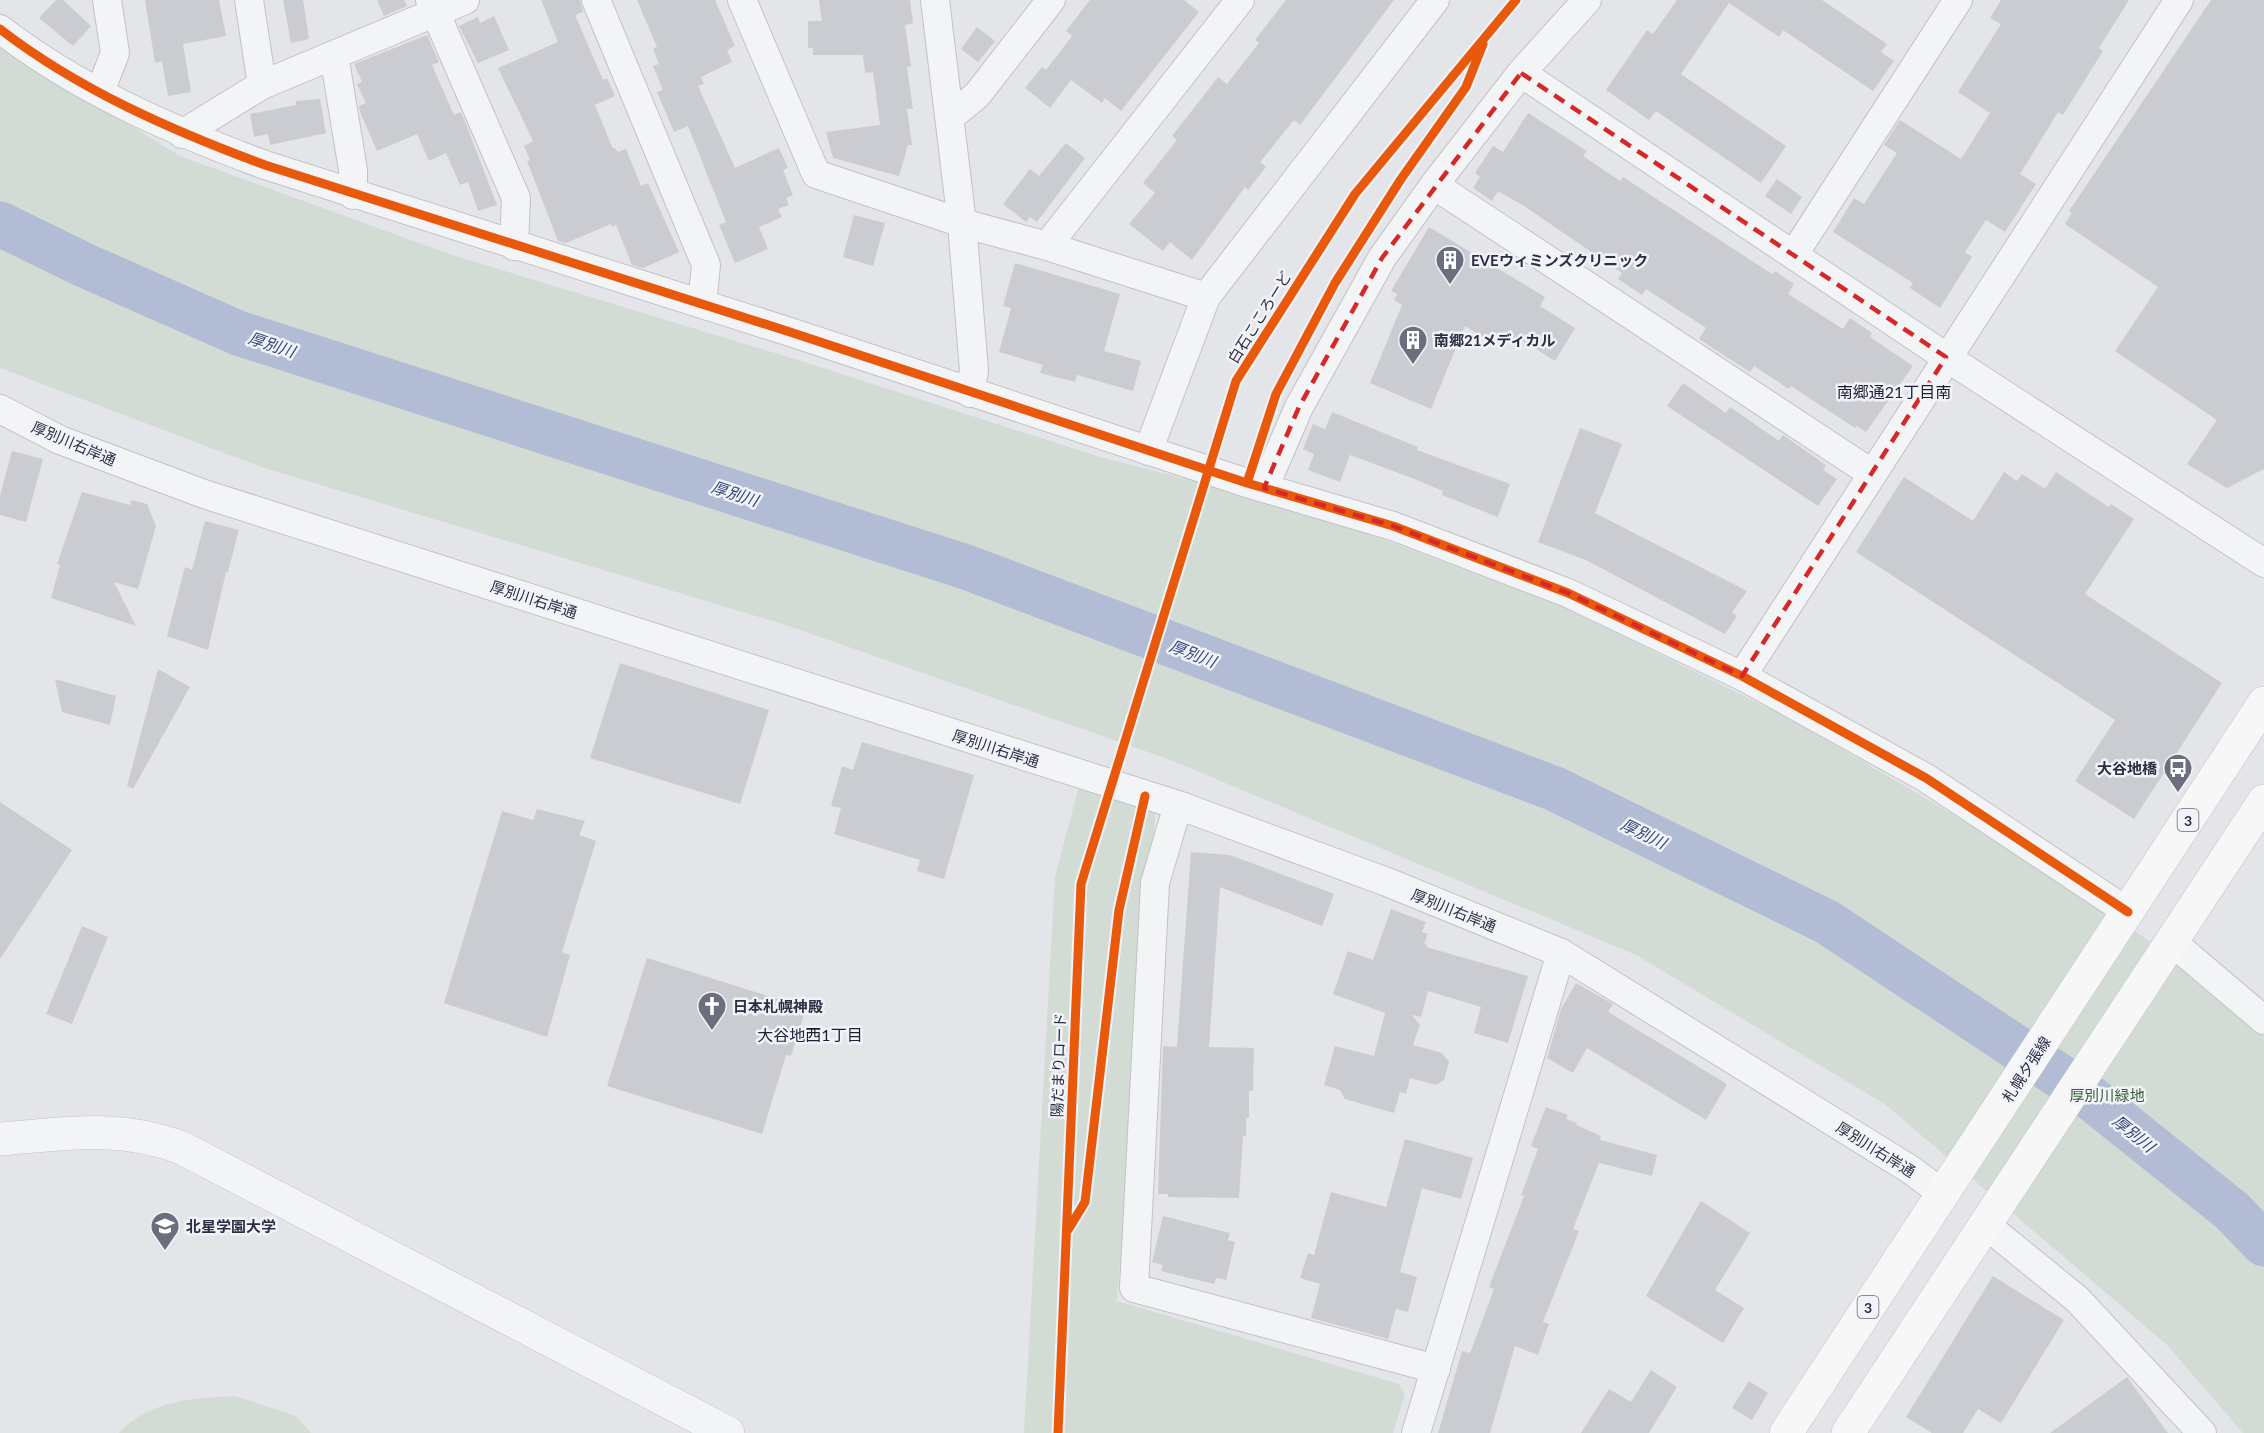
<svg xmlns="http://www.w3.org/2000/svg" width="2264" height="1433" font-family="Lato,'Noto Sans JP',sans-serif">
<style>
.green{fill:#d2dcd4}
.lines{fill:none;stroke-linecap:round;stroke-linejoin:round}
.river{stroke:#b2bcd4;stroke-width:45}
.building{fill:#cbccd1}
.minor-casing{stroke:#c1c2c7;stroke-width:30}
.tertiary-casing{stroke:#c1c2c7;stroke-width:34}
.primary-casing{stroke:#c0c2c6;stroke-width:34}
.minor{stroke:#f3f4f6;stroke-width:28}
.tertiary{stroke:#f3f4f6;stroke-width:33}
.primary{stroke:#f7f7f7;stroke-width:33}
.cycleway-casing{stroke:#f2f3f8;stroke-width:13}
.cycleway{stroke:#e8590c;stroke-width:9}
.marked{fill:none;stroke:#d62828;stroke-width:4.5;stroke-dasharray:12 8;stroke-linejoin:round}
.labels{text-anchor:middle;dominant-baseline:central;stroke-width:5;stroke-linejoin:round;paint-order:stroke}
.shield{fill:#f2f3f8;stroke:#666a79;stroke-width:1.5}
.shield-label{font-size:14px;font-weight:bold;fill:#2a2f43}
.poi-label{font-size:15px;font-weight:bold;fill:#2a2f43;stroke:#f2f3f8;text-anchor:start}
.street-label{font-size:15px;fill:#2a2f43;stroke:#f2f3f8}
.park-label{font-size:15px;fill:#375f37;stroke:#f2f3f8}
.water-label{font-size:16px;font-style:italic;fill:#334677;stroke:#f2f3f8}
.neighbourhood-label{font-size:16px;fill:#1c2034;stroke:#f2f3f8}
</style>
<rect width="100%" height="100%" fill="#e4e5e9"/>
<!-- green -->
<path class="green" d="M0,45L180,156L452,255L798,360L1100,457L1297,507L1567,608L1794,721L2022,855L2220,989L2264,1029V1433H2243L2167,1345L1886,1105L1636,955L1168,759L786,625L261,467L0,368Z
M1080,782L1156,807L1117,1301L1399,1384L1405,1394L1393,1433H1024L1055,877Z
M235,1396L296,1416L311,1433H119C151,1399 192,1399 235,1396Z"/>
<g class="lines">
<!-- river -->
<path class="river" d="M0,224L84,265L238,333L966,567L1555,789L1827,922L2082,1091L2232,1211L2264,1244"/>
</g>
<!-- building -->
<path class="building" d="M56,0H63L91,26L73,46L39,18Z
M145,0H219L226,36L183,44L191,92L168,96L162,61L155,63Z
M283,0H303L309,39L291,43Z
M377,0H404L407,6L384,16Z
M541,0H580L583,12L575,15L603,80L607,78L615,96L595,105L613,149L615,148L618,152L626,149L641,186L648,183L679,252L643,268L632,265L616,225L612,227L611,224L566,243L558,241L527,161L530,160L524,146L533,141L498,68L558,42Z
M637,0H715L735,46L727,50L732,62L701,77L704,84L698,86L735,168L779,148L788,168L783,170L793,195L786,198L789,205L778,209L782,217L759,227L768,249L735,263L719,225L726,222L688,126L674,132L657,92L663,90L653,66L659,64L653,49L657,47Z
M819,0H910L913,23L905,25L911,66L907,67L913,109H907L912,145H908L899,176L833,158L826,132L880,125L873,72L865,73L863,55H813V48H808V21H822Z
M1090,0H1184L1199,12L1121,111L1105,98L1102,103L1071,80L1050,108L1025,88L1042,67L1046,70L1072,36L1066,31Z
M1286,0H1394L1300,125L1294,120L1260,162L1266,167L1248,190L1245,187L1192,260L1170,242L1163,251L1129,224L1155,193L1143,183L1177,140L1172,136L1218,77L1227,84L1259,43L1255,40Z
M1677,0H1822L1887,44L1881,52L1894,61L1873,91L1783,30L1779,37L1729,3L1681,74L1786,146L1761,183L1656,111L1649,120L1606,90L1647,30L1653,34Z
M2001,0H2129L2099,48L2103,51L2063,115L2058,112L2020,174L2036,184L2005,232L1986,220L1965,252L1972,257L1940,308L1910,288L1913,283L1833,232L1854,198L1864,204L1897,153L1884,145L1900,120L1961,159L1990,113L1958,92L2001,24L1990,18Z
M2211,0H2264V469L2227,488L2187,464L2217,420L2115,351L2158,287L2065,224L2072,213L2069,211Z
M494,16L509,50L478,63L459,26L478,17L480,23Z
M977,27L995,41L978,62L961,49Z
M427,35L439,62L432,65L454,115L460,112L464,119L497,205L478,211L468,182L460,185L446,153L429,161L417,134L377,151L360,112L359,106L366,103L357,84L362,82L354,64Z
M320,99L326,133L270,145L268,134L254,137L250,114L296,105V101Z
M1528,113L1587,151L1583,156L1620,181L1623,177L1772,274L1775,271L1794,284L1788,294L1843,329L1850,318L1872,333L1870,337L1913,366L1866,432L1857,426L1855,428L1791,386L1789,389L1754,366L1750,372L1699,339L1706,328L1646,289L1642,295L1618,279L1622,273L1524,206L1498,191L1492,201L1473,188L1480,177L1475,173L1493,146L1503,152Z
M1066,143L1085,158L1037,222L1030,217L1026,222L1003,204L1030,169L1039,176Z
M1777,179L1802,197L1791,214L1765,196Z
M854,215L885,223L873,266L843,257Z
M1429,227L1545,297L1540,306L1575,328L1555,361L1520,339L1517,344L1500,334L1494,344L1465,326L1431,409L1370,383L1402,305L1394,300L1397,294L1391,291Z
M1015,263L1120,294L1104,351L1141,361L1133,391L1077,375L1075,382L1040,373L1043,365L999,352L1011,308L1003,306Z
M1683,383L1726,413L1730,407L1779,441L1783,435L1826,465L1823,470L1837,479L1818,506L1667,406Z
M1332,412L1418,447L1417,450L1510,484L1498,517L1442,495L1443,491L1417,480L1350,455L1340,482L1308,470L1314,454L1303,449L1313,424L1325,429Z
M1580,428L1622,444L1595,513L1747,591L1732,612L1737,616L1725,634L1586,560L1538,542Z
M12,451L43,459L26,522L0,515V496Z
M2004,472L2017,481L2022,474L2045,489L2056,472L2109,507L2111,504L2134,519L2085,594L2222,683L2134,819L2075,781L2115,720L1856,552L1904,477L1973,521Z
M82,492L130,505L131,500L147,504L156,526L138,589L114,582L136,626L51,598L60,565L57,564Z
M205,521L239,530L228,572H226L208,650L167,636L185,567L192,570Z
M620,663L769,710L740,804L590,758Z
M158,669L190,687L133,789L127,786Z
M55,679L116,696L110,725L62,712Z
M862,742L974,775L944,879L917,871L920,860L834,834L841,808L831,806L842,766L853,770Z
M0,802L72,850L0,959Z
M537,809L585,821L579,835L596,841L562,952L570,955L547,1037L444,1003L502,811L533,820Z
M1191,852L1230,855L1334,894L1322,926L1220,887L1209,1047L1254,1048L1253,1091H1249V1118H1246V1136H1243L1239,1198L1168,1197V1194H1158L1163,1046L1177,1047Z
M1391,909L1426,922L1422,932L1428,934L1424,943L1427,945L1426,947L1528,976L1508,1043L1474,1033L1481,1007L1428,991L1421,1017L1412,1015L1420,1025L1413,1045L1442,1053L1449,1062L1444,1080L1436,1085L1410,1078L1406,1094L1400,1092L1394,1113L1345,1099L1340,1090L1324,1085L1335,1046L1374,1056L1385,1013L1333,994L1348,951L1373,960Z
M82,926L108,937L72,1024L46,1014Z
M647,958L806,1008L791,1056L786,1055L762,1134L607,1086Z
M1576,983L1613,1004L1608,1012L1727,1084L1706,1120L1587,1048L1573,1073L1547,1058L1561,1009Z
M1546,1107L1568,1115L1566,1119L1577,1123L1576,1125L1601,1136L1600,1140L1657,1155L1652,1176L1599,1163L1573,1229L1579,1231L1543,1322L1549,1324L1538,1355L1515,1346L1490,1433H1438L1462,1351L1470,1353L1494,1289L1489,1287L1524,1196L1521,1195L1538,1149L1531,1146Z
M1405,1139L1473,1158L1461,1199L1422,1188L1400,1272L1417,1277L1408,1312L1396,1309L1388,1339L1311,1318L1320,1284L1300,1278L1308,1253L1314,1255L1331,1192L1386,1207Z
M1701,1201L1750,1233L1715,1290L1744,1308L1723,1343L1646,1296Z
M1163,1216L1230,1233L1228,1240L1235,1242L1226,1280L1216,1278L1214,1284L1161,1271L1163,1265L1152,1262Z
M1993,1276L2064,1320L2001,1423L1978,1409L1963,1433H1932L1906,1417Z
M1651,1370L1677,1387L1649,1433H1581L1609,1389L1631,1402Z
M2127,1377L2168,1433H2050Z
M1749,1381L1768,1393L1752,1420L1732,1408Z"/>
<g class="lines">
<!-- minor casing -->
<g class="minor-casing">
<path id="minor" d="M249,0L262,85
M430,0L516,198L514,246
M596,0L706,265L702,304
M742,0L816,174L962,223L1047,246L1206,297
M935,0L962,223L974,371L970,393
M0,29C79,90 173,131 265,165L790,332L1247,483L1393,526L1568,593L1742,676L1926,778L2128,912
M334,55L353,170V195
M1521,73L1946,357L2264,563
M100,92L115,53L107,0
M949,118L977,95L1051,0
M182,134L262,85L465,0
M1434,185L1871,473
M1047,246L1240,0
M1794,254L1958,0
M0,409L60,440L204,494L1178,805L1387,882L1561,953L1911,1170L1943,1194
M1148,451L1206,297L1435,0
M1264,488L1299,407L1382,258L1434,185L1521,73L1587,0
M1742,676L2179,0
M1178,805L1155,883L1134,1288L1436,1369
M2172,942L2264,1020
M1986,1225L2077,1299L2202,1433
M1416,1433L1561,953"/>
</g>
<!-- tertiary casing -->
<g class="tertiary-casing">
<path id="tertiary" d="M0,1139C66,1134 116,1124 180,1147L728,1433"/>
</g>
<!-- primary casing -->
<g class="primary-casing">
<path id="primary" d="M1786,1433L2264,703
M1848,1433L2264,801"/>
</g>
<!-- minor -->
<use href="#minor" class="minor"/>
<!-- tertiary -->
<use href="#tertiary" class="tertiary"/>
<!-- primary -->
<use href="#primary" class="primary"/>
<!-- cycleway casing -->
<g class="cycleway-casing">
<path id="cycleway" d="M0,29C79,90 173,131 265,165L790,332L1247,483L1393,526L1568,593L1742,676L1926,778L2128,912
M1247,483L1276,394L1335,283L1401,179L1466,87L1483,44
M1068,1230L1085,1202L1119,910L1145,796
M1058,1433L1081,884L1236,381L1355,194L1516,0"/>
</g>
<!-- cycleway -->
<use href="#cycleway" class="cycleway"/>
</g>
<!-- marked area -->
<path class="marked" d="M1521,73L1946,357L1742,676L1568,593L1393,526L1264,488L1299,407L1382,258Z"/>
<!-- icons -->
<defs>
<g id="building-pin" transform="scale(1.5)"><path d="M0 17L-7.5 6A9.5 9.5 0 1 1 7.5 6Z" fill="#6b6f7d" stroke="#f2f3f8"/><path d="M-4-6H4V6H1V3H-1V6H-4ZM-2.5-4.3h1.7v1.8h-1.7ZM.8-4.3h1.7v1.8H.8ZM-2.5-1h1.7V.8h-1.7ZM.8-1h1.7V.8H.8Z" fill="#fff"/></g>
<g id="bus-pin" transform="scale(1.5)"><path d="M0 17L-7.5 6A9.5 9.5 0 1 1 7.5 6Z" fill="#6b6f7d" stroke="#f2f3f8"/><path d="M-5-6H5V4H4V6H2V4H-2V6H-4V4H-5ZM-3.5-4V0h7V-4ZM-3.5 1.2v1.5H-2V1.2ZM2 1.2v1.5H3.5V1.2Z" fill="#fff"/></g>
<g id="church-pin" transform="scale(1.5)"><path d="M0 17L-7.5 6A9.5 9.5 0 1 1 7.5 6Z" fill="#6b6f7d" stroke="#f2f3f8"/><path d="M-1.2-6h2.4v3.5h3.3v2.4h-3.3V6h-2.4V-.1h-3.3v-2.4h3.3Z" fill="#fff"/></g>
<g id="university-pin" transform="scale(1.5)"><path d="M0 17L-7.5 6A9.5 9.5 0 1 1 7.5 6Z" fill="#6b6f7d" stroke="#f2f3f8"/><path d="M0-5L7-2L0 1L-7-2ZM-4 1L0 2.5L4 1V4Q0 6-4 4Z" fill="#fff"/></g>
</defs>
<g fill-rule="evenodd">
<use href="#building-pin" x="1450" y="260"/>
<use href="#building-pin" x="1413" y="340"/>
<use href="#bus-pin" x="2178" y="768"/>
<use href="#church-pin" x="712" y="1006"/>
<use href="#university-pin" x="165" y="1226"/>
</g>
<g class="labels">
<!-- shield labels -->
<g class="shield">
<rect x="2177.5" y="809" width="21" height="22" rx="4.5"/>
<rect x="1857.5" y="1296" width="21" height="22" rx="4.5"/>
</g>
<g class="shield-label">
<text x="2188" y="820">3</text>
<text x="1868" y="1307">3</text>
</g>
<!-- poi labels -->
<g class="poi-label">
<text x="1471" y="260">EVEウィミンズクリニック</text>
<text x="1434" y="340">南郷21メディカル</text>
<text x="2157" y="768" text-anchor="end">大谷地橋</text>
<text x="733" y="1006">日本札幌神殿</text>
<text x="186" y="1226">北星学園大学</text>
</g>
<!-- street labels -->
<g class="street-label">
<text transform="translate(1259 317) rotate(-58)">白石こころーど</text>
<text transform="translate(74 443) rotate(23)">厚別川右岸通</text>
<text transform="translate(534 599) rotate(18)">厚別川右岸通</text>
<text transform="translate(996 748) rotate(18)">厚別川右岸通</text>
<text transform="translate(1454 910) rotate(22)">厚別川右岸通</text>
<text transform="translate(1058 1065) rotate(-88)">陽だまりロード</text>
<text transform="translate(2026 1069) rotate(-57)">札幌夕張線</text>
<text transform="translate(1876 1149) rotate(32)">厚別川右岸通</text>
</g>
<!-- park labels -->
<g class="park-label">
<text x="2107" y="1095">厚別川緑地</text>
</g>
<!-- water labels -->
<g class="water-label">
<text transform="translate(272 344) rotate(18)">厚別川</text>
<text transform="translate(735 493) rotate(18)">厚別川</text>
<text transform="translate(1193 653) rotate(21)">厚別川</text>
<text transform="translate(1644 833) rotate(26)">厚別川</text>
<text transform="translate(2134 1133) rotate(39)">厚別川</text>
</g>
<!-- neighbourhood labels -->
<g class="neighbourhood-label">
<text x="1894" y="391">南郷通21丁目南</text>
<text x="810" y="1034">大谷地西1丁目</text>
</g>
</g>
</svg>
